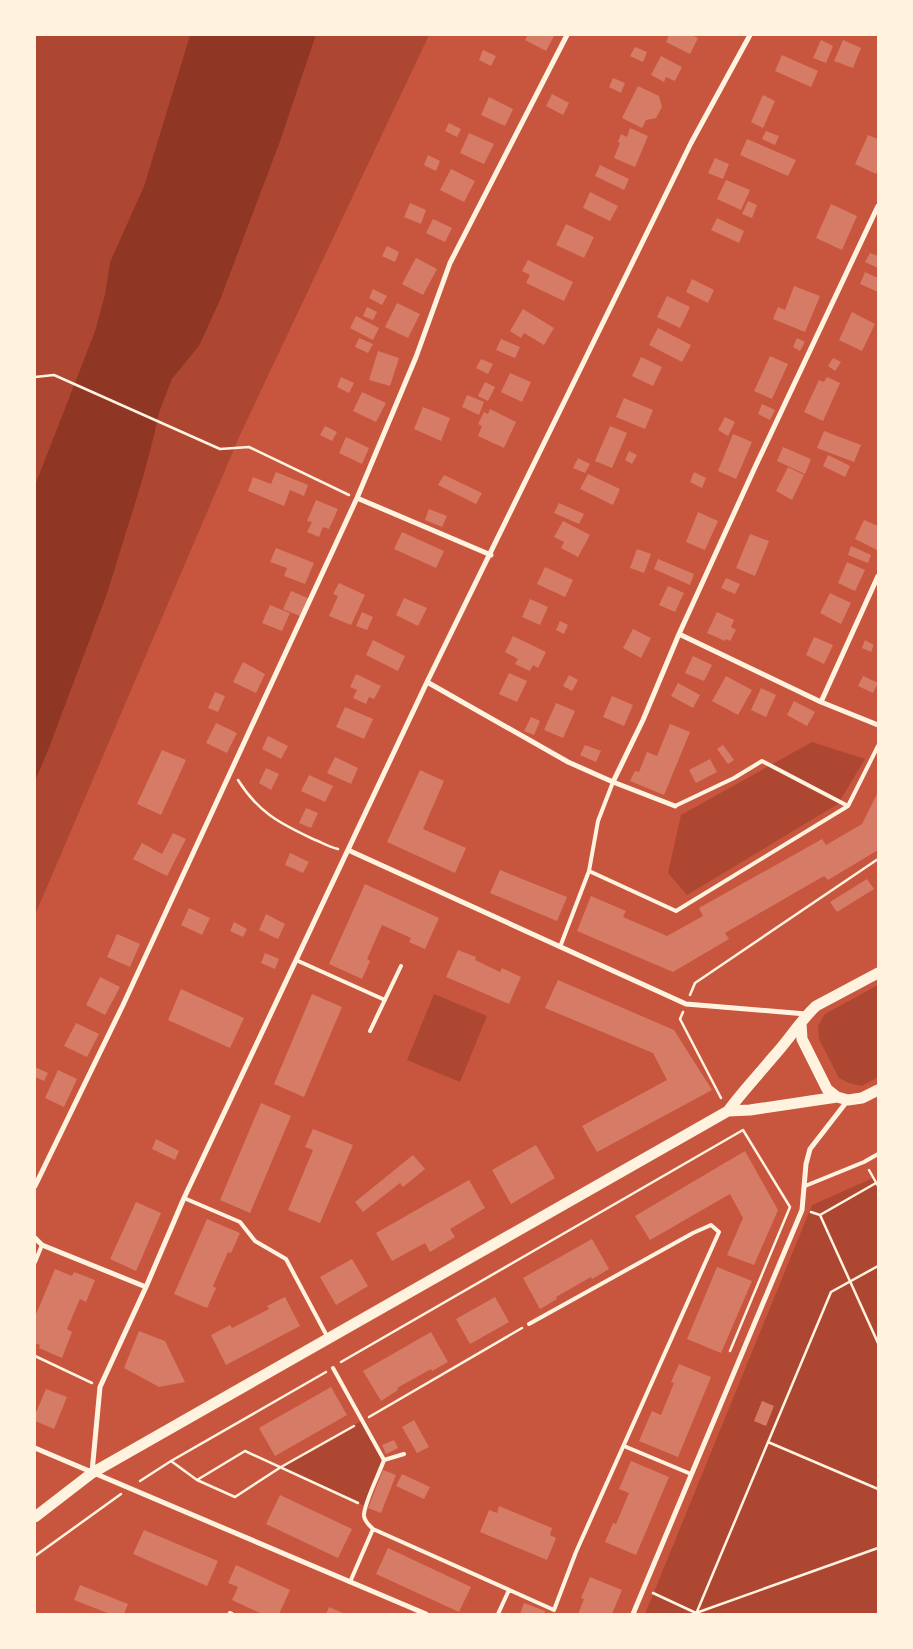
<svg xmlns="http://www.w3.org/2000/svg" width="913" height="1649" font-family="'Nunito Sans',sans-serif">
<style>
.green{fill:#ae4732}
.water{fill:#8f3625}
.building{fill:#d67c66}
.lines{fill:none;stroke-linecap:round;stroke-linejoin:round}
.path{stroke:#fff3e0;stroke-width:2.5}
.service{stroke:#fff3e0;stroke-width:4}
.minor{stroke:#fff3e0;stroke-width:5}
.primary{stroke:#fff3e0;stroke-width:11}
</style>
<rect width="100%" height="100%" fill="#c8553d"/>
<!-- green -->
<path class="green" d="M35,35H190L144,186L110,262L105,294L95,331L35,485Z
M316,35H429L240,435L35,915V780L53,737L107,594L143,478L154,436L159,413L172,379L199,346Z
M812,742L865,759L838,804L687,895L668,873L681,815Z
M878,985V1077L862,1086L849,1083L839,1078L819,1039L818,1026L825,1014Z
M434,994L487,1016L460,1082L407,1060Z
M873,1178L878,1186V1614H645L812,1205Z
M363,1420L384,1460L365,1506L281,1467Z"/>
<!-- water -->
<path class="water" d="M190,35H316L279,144L220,300L199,346L172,379L159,413L154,436L143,478L107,594L49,748L35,781V485L95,331L105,294L110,262L144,186Z"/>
<!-- building -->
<path class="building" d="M528,35H552L554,36L546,51L525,40Z
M669,35H691L698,38L690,54L666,42Z
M821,40L833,46L826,63L813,58Z
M843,40L861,48L853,68L834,61Z
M635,47L647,52L643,62L630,56Z
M483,50L496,56L491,66L479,60Z
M782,55L818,71L811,87L775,71Z
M661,56L682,67L675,81L666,77L664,82L651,75Z
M613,78L625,83L621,93L609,87Z
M638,86L659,96L662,107L656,118L646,120L642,128L622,118Z
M552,94L569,103L563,115L546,106Z
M763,95L775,101L763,128L751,122Z
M489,97L513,109L505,126L481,115Z
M449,123L461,129L457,137L445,131Z
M630,128L648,136L635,167L614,158L620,143L618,142L621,134L627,137Z
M766,131L779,136L775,145L762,139Z
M469,133L494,144L484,164L460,153Z
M868,135L878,139V170L876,174L855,164Z
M747,139L796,160L788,176L740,155Z
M428,155L440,161L436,171L424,165Z
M715,158L729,164L723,179L708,173Z
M600,165L629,179L624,190L595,176Z
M451,169L475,181L464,202L440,190Z
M726,180L750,190L741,210L717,199Z
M590,192L618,206L610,221L583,208Z
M748,201L757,205L752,218L742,214Z
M410,203L426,210L421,224L404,217Z
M831,204L857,216L842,250L816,238Z
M717,218L744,231L739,243L711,230Z
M433,219L452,228L445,242L426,233Z
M566,224L594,237L584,258L556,245Z
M387,246L399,252L395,262L382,256Z
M870,253L878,256V268L865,262Z
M416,258L437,269L423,295L402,284Z
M528,260L573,282L564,301L526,283L530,275L522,271Z
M865,272L878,278V292L860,284Z
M692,279L714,290L708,303L686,292Z
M794,286L820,296L805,332L773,319L778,307L785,310Z
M373,289L387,296L382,305L369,298Z
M667,296L690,307L680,328L657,317Z
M397,303L420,314L408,338L385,327Z
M367,307L377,312L373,320L363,316Z
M523,309L554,328L544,345L524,333L521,338L510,331Z
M852,312L875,324L862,351L839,340Z
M356,316L379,328L373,340L350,328Z
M658,328L691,345L682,362L649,345Z
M359,338L373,344L368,353L355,347Z
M797,338L805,342L800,351L793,347Z
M501,339L520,347L515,358L496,350Z
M378,351L399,358L390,386L369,380Z
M770,356L788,364L772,399L754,391Z
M641,357L662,367L653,386L632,376Z
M833,358L841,362L835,371L828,366Z
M481,359L493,364L488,374L476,368Z
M510,373L531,382L522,402L501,392Z
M341,377L354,383L349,393L337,387Z
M827,377L840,383L823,421L804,412L819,380L824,382Z
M485,382L495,387L488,401L478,396Z
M362,392L386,403L376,422L353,411Z
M467,395L484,402L479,415L462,407Z
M624,398L653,410L645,429L616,417Z
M762,404L775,410L770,420L758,414Z
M423,407L450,418L441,441L414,429Z
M490,409L516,422L504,448L478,436L482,426L478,424L484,412L488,414Z
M725,417L735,422L728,436L718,430Z
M325,426L337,432L332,441L320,435Z
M610,426L627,433L612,468L595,461Z
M824,431L861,445L854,462L817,448Z
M733,434L752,442L736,479L718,471Z
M346,437L369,448L362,464L339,453Z
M783,447L811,459L805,474L777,461Z
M629,451L637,455L632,464L625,460Z
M828,455L850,466L845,477L823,466Z
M578,458L590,464L585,473L573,468Z
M788,467L804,475L792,500L776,491Z
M276,472L308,485L304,496L290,490L284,506L248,491L253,477L271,484Z
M694,472L706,478L702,488L690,482Z
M588,474L620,489L613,505L580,489Z
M444,475L482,493L476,504L438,485Z
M316,500L338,509L329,529L323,527L319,537L307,532L312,522L307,521Z
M559,503L584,514L579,524L554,513Z
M429,509L447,516L442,527L425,520Z
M698,512L718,521L705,550L686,542Z
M864,520L878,526L877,550L855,539Z
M563,521L590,535L578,557L561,548L564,542L554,537Z
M402,532L444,551L436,568L394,549Z
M750,534L769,541L755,576L736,568Z
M851,546L871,555L868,563L848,555Z
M276,548L314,563L305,584L284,576L287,568L270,562Z
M637,549L651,554L644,573L630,568Z
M658,559L694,574L690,585L654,569Z
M847,562L865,570L855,591L838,583Z
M545,567L573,580L565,597L537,584Z
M726,578L740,584L735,594L721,588Z
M339,583L365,595L351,625L329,616L338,596L333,594Z
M668,586L684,593L675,612L659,605Z
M291,591L310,599L302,617L283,609Z
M830,593L851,603L841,624L820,613Z
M404,598L427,608L418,626L396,615Z
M530,599L548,607L540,625L522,617Z
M270,605L290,613L282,631L262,623Z
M362,612L373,617L367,630L356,626Z
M717,612L734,620L731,627L736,630L730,641L726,639L725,641L707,633Z
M560,621L568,625L564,634L556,630Z
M633,629L651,638L641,658L623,648Z
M513,636L546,652L538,668L533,665L530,671L515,664L518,659L505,652Z
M814,637L833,645L824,664L806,655Z
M373,640L405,656L398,671L366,655Z
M865,640L874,645L871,652L862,648Z
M693,656L712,665L704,681L685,673Z
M243,662L265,674L256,693L233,682Z
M509,673L527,681L517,702L499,694Z
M356,674L381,686L374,699L369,697L366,704L353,698L357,690L350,687Z
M569,675L578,680L572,691L563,686Z
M726,676L752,690L738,715L712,701Z
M863,676L878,683L873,693L858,686Z
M678,683L700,695L693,708L671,696Z
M761,688L776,695L766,717L751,710Z
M215,692L225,696L218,712L208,708Z
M612,696L633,705L624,726L603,717Z
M794,701L815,712L807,726L787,715Z
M556,703L575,711L563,738L544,730Z
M345,707L373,719L364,739L336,727Z
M531,717L540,721L534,735L524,731Z
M216,723L237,733L227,753L206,743Z
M670,724L690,732L664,795L630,781L635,771L639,772L647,752L657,756Z
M268,736L288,746L281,759L262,749Z
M585,745L601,751L596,762L580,755Z
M723,745L734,760L728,764L717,749Z
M162,750L186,760L161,815L137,804Z
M335,757L358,768L351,784L327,773Z
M710,759L717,772L696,783L689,770Z
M266,768L279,774L271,790L259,783Z
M420,770L444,781L423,829L466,848L455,873L387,842Z
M309,775L333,786L325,802L301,791Z
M878,792V850L828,880L824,876L725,933L729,939L673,972L577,931L591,896L626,911L623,917L667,936L703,916L699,908L822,839L826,845L862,824Z
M306,808L318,813L311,828L299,823Z
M173,833L186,839L167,876L133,859L142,843L162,854Z
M290,853L309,862L303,873L285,865Z
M500,870L567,897L557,921L490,893Z
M867,879L874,889L837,912L830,902Z
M365,884L439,918L425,949L409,942L411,938L382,925L367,959L370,961L362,979L329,964Z
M189,908L210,918L202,935L181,925Z
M266,914L285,924L278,939L259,930Z
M234,922L247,929L243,937L230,931Z
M117,934L140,944L130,967L107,957Z
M458,950L476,957L475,960L500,972L502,968L521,977L509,1004L446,977Z
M265,953L279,959L275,969L261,963Z
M100,977L120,987L105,1015L86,1005Z
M558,980L674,1030L712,1090L597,1152L582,1126L667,1080L653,1053L545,1008Z
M181,989L244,1018L230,1048L168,1020Z
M312,994L342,1007L304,1097L274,1084Z
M76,1023L99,1034L87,1057L64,1046Z
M35,1067L48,1073L44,1081L35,1077Z
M58,1070L77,1079L64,1107L45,1098Z
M261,1103L291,1116L250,1213L220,1200Z
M313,1129L353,1145L320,1223L288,1210L313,1150L305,1147Z
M156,1139L179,1151L175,1160L152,1149Z
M536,1145L555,1178L511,1204L492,1170Z
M745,1151L778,1210L754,1265L727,1255L743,1218L730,1194L650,1240L635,1216Z
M413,1155L425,1169L403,1187L400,1183L363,1212L355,1202Z
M469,1180L485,1208L450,1229L455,1237L430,1252L425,1243L392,1261L376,1233Z
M136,1202L161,1213L136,1271L110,1259Z
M207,1219L240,1233L231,1253L228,1252L213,1286L216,1288L207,1308L174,1294Z
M592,1239L609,1269L592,1279L591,1277L556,1297L557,1299L540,1309L523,1278Z
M352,1259L368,1286L336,1305L320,1277Z
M717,1267L752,1281L721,1353L687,1339Z
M55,1269L72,1276L74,1272L95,1280L86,1302L80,1299L67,1329L72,1332L62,1358L39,1348L40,1345L35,1343V1317Z
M285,1297L300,1326L226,1365L211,1335L230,1325L232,1328L269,1309L267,1306Z
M495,1297L509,1322L470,1344L456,1319Z
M139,1331L165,1341L185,1382L159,1387L124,1368Z
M431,1332L448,1362L432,1371L431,1369L397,1388L398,1390L381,1401L363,1371Z
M679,1364L711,1377L678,1457L639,1441L652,1411L661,1415L674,1383L671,1382Z
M331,1387L347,1415L275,1456L259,1428Z
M46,1389L67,1397L54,1429L35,1421V1415Z
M762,1401L774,1406L766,1426L754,1421Z
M414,1420L429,1447L417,1453L402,1427Z
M394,1440L398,1448L386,1454L382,1445Z
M631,1461L669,1477L636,1555L605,1542L613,1523L616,1524L629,1493L619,1489Z
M383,1470L396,1475L381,1513L368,1508Z
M402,1474L430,1487L424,1499L396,1486Z
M280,1495L352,1529L338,1558L266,1524Z
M499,1506L552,1528L550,1535L556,1538L547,1560L480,1532L489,1510L497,1513Z
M144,1530L218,1561L207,1586L133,1554Z
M388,1548L471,1587L459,1612L376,1574Z
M236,1565L290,1590L279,1614H262L232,1600L238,1587L228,1583Z
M590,1577L622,1590L612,1614H578L584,1599L581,1598Z
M80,1585L128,1604L124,1614H110L74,1600Z
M524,1603L545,1611L544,1614H520Z
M329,1607L345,1614H326Z"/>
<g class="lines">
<!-- path -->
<path class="path" d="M35,377L54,375L220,449L249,447L349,495
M238,780C258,812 279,823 313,839C321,842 329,847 338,849
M690,995L695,983L878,859
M683,1012L680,1019L721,1098
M869,1170L878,1186
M811,1212L820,1215L876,1183
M820,1215L878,1343
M35,1356L92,1383
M341,1362L743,1130L790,1207L730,1351
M369,1417L522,1328
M768,1442L878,1489
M171,1461L326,1372
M197,1480L235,1497L281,1467L354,1426
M140,1481L171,1461L197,1480L245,1451L358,1503
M35,1556L121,1494
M653,1593L696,1613
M696,1613L878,1548
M696,1614L831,1292L878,1266"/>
<!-- service -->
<path class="service" d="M675,806L734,778L762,761L848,806L878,746
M589,871L676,911L848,806
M560,947L589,871L598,821L613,782
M296,960L385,1000
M370,1031L401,966
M805,1186L864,1162L878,1154
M184,1198L240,1222L255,1241L286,1259L328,1338
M35,1262L42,1245
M333,1368L384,1460
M624,1446L691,1474
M373,1529L554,1610L576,1552L719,1232L711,1225L693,1233L529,1324
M350,1582L373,1529C369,1525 365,1522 364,1516C363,1505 380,1472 384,1460L404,1454
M230,1613L232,1614
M498,1614L509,1590"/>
<!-- minor -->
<path class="minor" d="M357,498L491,555
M679,634L821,702L878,725
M427,682L568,762L613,782L675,806
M821,702L878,576
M613,782L643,720L679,634L756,465L878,206
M348,850L686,1004L806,1014
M35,1186L123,1005L357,498L416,357L450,263L567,35
M35,1238L42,1245L146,1287
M35,1448L426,1614
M92,1472L100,1387L146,1287L184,1198L427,682L691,143L750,35
M633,1614L802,1210L806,1164L810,1149L848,1100"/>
<!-- primary -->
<path class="primary" d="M801,1023L802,1039L827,1089L837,1097L848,1100L862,1098L878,1090
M728,1111L750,1110L837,1097
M35,1517L92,1473L728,1111C742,1092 758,1075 773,1057C788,1041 800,1021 816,1006L878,973"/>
</g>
<!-- border -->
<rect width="913" height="1649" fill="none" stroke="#fff3e0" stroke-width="72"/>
</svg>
